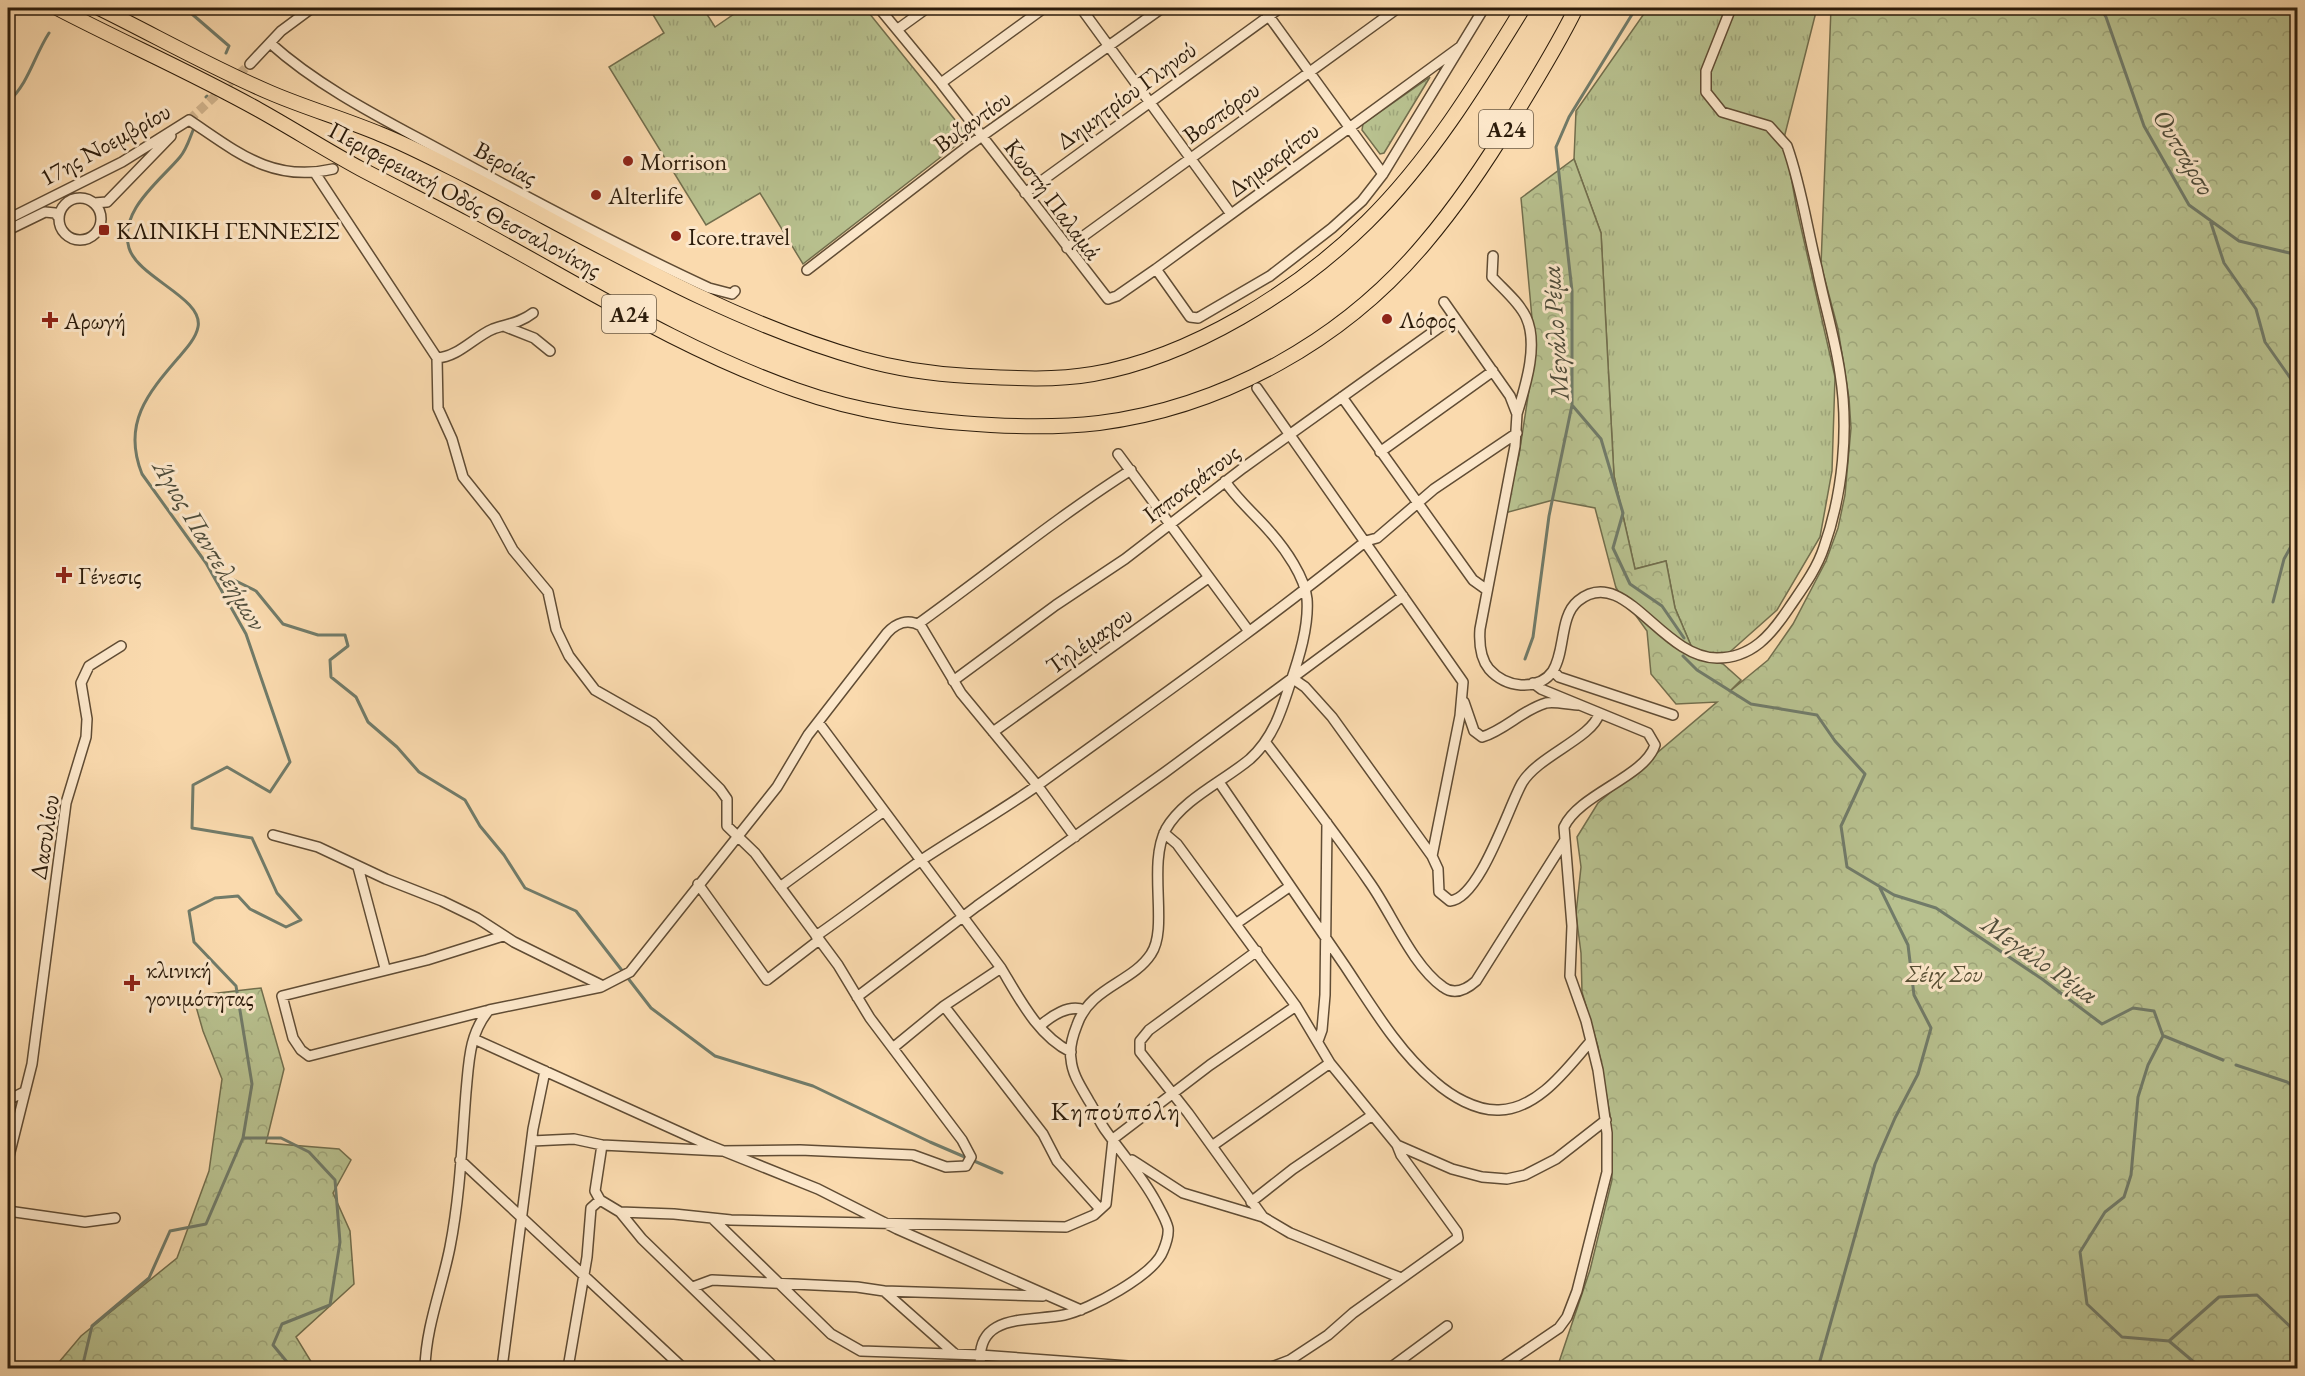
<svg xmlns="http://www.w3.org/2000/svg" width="2305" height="1376" font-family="'EB Garamond',serif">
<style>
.grass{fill:url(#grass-tufts);stroke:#726e4d;stroke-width:1.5}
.forest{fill:url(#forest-crowns);stroke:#726e4d;stroke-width:1.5}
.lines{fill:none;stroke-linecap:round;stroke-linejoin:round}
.stream{stroke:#717b69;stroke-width:3}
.minor-tunnel{stroke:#d1b48d;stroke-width:9;stroke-dasharray:9 4.5;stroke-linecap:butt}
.minor-casing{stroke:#604c34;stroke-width:12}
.highway-casing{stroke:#2c1c0b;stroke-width:16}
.minor{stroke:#fce7ca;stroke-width:9}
.highway{stroke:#fadaae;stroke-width:14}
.poi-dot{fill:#8f2418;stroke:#fce7ca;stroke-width:2}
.labels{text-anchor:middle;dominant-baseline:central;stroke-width:6;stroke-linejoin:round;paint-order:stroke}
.shield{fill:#fce7ca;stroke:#6a5944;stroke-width:1.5}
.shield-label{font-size:22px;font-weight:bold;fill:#2c1c0b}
.street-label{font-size:24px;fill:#2c1c0b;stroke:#fce7ca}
.poi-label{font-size:24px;fill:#2c1c0b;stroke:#fce7ca;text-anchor:start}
.park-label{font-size:24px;font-style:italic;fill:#564e33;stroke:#fce7ca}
.water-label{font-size:26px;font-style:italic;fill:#4e4c3a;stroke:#fce7ca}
.quarter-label{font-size:27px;letter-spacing:1.5px;fill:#2c1c0b;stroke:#fce7ca}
</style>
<defs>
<pattern id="grass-tufts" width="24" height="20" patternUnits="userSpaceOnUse" patternTransform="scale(1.5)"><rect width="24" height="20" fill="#b8c18f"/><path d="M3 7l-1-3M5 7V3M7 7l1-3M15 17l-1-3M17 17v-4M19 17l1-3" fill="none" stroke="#9ea57a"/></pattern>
<pattern id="forest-crowns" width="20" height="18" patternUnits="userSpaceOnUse" patternTransform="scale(1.5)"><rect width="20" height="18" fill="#b8c18f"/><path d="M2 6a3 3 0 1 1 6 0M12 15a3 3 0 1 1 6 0" fill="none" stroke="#9ea57a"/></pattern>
</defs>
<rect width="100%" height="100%" fill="#fadaae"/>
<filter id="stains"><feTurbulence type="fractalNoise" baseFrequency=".00333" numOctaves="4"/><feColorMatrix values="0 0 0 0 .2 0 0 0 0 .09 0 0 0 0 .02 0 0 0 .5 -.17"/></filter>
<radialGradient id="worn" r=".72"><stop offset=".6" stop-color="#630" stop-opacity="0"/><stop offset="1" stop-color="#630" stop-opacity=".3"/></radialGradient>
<!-- grass -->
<path class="grass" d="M649,8H703L715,27L743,8H865L968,136L803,264L760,193L706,225L609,67L664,33Z
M1648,8H1817L1784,138L1797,210L1835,377L1832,471L1820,537L1777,610L1723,658L1695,655L1675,608L1666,561L1635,569L1614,476L1601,233L1574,159L1576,111Z
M1430,77L1384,153L1380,154L1362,130L1363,124Z"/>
<!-- forest -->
<path class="forest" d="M1831,8H2297V1368H1557L1590,1270L1612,1180L1610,1115L1598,1047L1582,992L1581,953L1576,914L1581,867L1577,837L1598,803L1717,702L1676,704L1651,674L1647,631L1616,588L1595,508L1553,500L1505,513L1519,455L1535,351L1521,198L1574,159L1601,233L1614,476L1635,569L1666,561L1675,608L1695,655L1723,664L1741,680L1729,692L1768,660L1793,624L1826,561L1838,528L1845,495L1851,428L1849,398L1838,329L1821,265Z
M261,988L284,1069L266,1143L339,1149L351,1160L333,1193L350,1231L354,1284L296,1337L315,1368H54L81,1336L177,1258L209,1171L222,1079L203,1031L193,996Z"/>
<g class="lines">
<!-- stream -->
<path class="stream" d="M185,8L229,46L226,53
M1636,8L1569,117L1556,147L1572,291V405L1601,439L1623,513L1613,548L1630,584L1662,606L1684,638
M2100,8L2106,17L2144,126L2189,205L2239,241L2298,255
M206,97L207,96
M8,102C29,83 34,56 49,33
M194,128C190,137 187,149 180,157C160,181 118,211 129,248C138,278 204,298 198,327C196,338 186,349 179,357C147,394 122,424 142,474L206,563L246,634L290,762L270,792L227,767L193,785L192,828L252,838L277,893L301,920L286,927L250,909L238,896L215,898L189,911L194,942L236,986L252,1084L243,1138H281L309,1152L335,1180L340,1242L330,1305L282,1324L273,1345L292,1368
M2210,220L2224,263L2256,309L2265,342L2298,389
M215,577L234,580L256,591L283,624L318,635H345L348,646L330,660L331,677L356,697L368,722L397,747L419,772L465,800L480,826L504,855L525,888L576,911L651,1008L715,1056L813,1086L930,1142L1002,1173
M2273,602L2284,559L2298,534
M1683,656L1697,670L1751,704L1817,715L1835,741L1865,774L1841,826L1847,867L1894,895L1936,908L2042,979L2102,1024L2133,1008L2154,1011L2163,1036L2148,1065L2138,1097L2131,1175L2124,1197L2105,1212L2080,1252L2087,1304L2122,1337L2169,1341L2219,1297L2257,1295L2298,1334
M1525,659L1533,637L1549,516L1572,405
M2164,1036L2223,1060
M2236,1065L2287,1082L2298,1089
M2169,1341L2201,1368
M82,1368L92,1326L149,1278L170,1231L206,1224L243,1138
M1818,1368L1875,1164L1895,1118L1918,1074L1931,1028L1914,995L1908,945L1880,888"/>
<!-- minor-tunnel -->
<path class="minor-tunnel" d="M189,120L250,64"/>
<!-- minor casing -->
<g class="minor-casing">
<path id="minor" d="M879,8L941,83L1108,299L1117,296L1156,269L1460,47
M1081,8L1231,214
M1263,8L1383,174
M898,29L927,8
M270,43C320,88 383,119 442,151C530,199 618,246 709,288L732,294L735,291
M250,64L281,31L312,8
M941,83L1044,8
M189,120C237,152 272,183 333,169
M315,173L437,358L438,408L452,439L463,477L495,517L513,550L548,592L556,629L569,656L595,690L653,723L720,789L727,799V826L755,853L838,965L870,1018L962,1140L971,1157L966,1166L946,1167L913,1155L800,1150L722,1151L602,1145L574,1139L532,1141
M1025,193L1280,8
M59 219a21 21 0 1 1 42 0a21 21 0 1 1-42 0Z
M94,203L107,202L171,136
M8,219L122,162L189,120
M8,230L45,212L55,213L59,218
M1067,248L1398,8
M1493,256L1492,277C1503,289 1519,302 1526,317C1539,345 1525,387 1517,414
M1156,269L1190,317L1198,318L1270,276L1332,228L1362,201L1383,174L1484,8
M807,270L968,146L1162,8
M1444,302L1510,396L1517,414L1515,446L1480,629C1479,643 1480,658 1489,669C1497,678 1509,684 1521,685C1576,686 1551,623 1578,601C1624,563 1661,658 1717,658C1752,658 1771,635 1789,608C1802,589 1817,569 1824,547C1843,493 1849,429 1840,373C1835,338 1824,303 1817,268C1807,228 1801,185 1787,146L1769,126L1722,112L1706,92V71L1731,8
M506,327L534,338L550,351
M437,358C458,357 474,337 493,329C507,324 520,323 533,313
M1257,388L1463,682L1460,716L1432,856
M1342,397L1473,580L1487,590
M1380,452L1493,371
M1118,454L1248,630
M918,624C989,573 1057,517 1131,470
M1553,671L1559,677L1673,715
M1292,678L1305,687L1332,717L1432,856L1438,869L1439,892L1450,901C1480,898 1508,808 1522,783C1538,756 1592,738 1599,714
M953,681L1056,605L1125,559L1243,468L1454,317
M1464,702L1474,731L1482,737C1505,730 1522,710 1546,703C1555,701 1570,705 1580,705
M818,722L1001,968C1019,998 1038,1036 1071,1052
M993,732L1208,578
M1266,743C1301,789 1337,835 1370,883C1392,914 1412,965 1443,987C1455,996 1467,989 1476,981L1565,840
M1219,782C1261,843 1303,905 1345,966C1371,1005 1398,1051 1434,1081C1451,1096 1476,1111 1499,1110C1539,1109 1568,1067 1591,1041
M1164,833L1177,844L1296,1006L1330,1063L1397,1145L1452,1169L1482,1177L1507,1179L1525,1175L1556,1159L1606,1120
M273,835L318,847L386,879L442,901L477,918L514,942L603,986
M358,867L385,968
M698,884L767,980L819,940
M780,887L884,811
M1237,923L1289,887
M503,936L427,960L282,996L293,1038L301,1050L309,1056L489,1010L601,987L630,972L777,787L808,735L887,633C896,623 908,618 921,626L961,693L1037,785L1075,837
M816,936C852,911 887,884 923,859C961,834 1001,811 1038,785C1148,705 1260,627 1366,541L1377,538L1434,489L1517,433
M1257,951L1149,1030L1140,1041V1052L1188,1113L1263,1217L1290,1233L1401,1278
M857,997L977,906L1164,773L1403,596
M944,1006L1043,1134L1057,1161L1100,1209
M1040,1026C1051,1016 1069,1004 1084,1010
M474,1039L706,1144L818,1189L897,1229L1081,1310
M1318,1041L1322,1030L1325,995L1327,823
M894,1047L944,1006L1001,968
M8,1100L24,1092
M1212,1146L1330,1063
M8,1160L32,1064L66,803L86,737L87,719L81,683L89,666L121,646
M460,1160L683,1368
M1132,1160L1183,1193L1263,1217
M600,1200L620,1212L642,1239L775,1368
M1251,1202L1293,1169L1371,1116
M8,1211L85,1222L115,1218
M620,1212L674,1214L731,1220L1066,1227L1094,1215L1106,1204L1113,1139L1210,1065L1296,1006
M712,1218L831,1334L861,1351L980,1355L1128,1366L1272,1367L1290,1360L1328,1335L1353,1313L1458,1238L1457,1232L1401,1155L1397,1145
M693,1287L712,1280L857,1287L884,1291L955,1354
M884,1291L1043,1296
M425,1368C426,1326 442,1288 450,1247C460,1196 462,1143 466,1092C469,1061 469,1034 489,1010
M502,1368L533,1129L545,1071
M568,1368L587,1257L591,1208L600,1200L595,1191L602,1145
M981,1368C973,1312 1029,1322 1064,1315C1089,1310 1154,1275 1163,1251C1166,1244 1169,1236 1168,1228C1166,1219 1160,1210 1156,1202C1142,1176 1123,1155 1106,1131C1099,1122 1095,1110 1089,1101C1081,1087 1072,1074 1071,1059C1069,1048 1073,1035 1077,1025C1090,987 1132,983 1151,954C1169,928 1147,865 1166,829C1183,799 1224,781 1250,759C1273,738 1281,712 1290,684C1299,658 1309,626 1307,599C1305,577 1285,549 1271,533C1256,515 1238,501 1225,481
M1390,1368L1447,1326
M1500,1368L1559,1328L1567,1317L1577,1291L1607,1172V1133L1598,1070L1586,1021L1570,976L1572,926L1564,827C1579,794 1645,777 1655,745L1648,733L1541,689L1533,683"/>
</g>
<!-- highway casing -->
<g class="highway-casing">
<path id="highway" d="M57,8C124,43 193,73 259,110C293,129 326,150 361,169C395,187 430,204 465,223C574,281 679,349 796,390C860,413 923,421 991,425C1026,427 1064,427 1099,423C1224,407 1344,340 1425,243C1458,204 1487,161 1513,118C1535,82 1558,45 1576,8
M99,8C156,36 212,68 271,93C306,108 344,119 380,134C410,146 440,162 470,177C597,243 724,320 862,359C897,369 932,374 969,376C1010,378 1052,381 1093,374C1191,357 1297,291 1367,222C1430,160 1477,83 1523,8"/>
</g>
<!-- minor -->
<use href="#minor" class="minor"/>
<!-- highway -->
<use href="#highway" class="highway"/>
</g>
<!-- markers -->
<g class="poi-dot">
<circle cx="628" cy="161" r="6"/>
<circle cx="596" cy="195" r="6"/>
<rect x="98" y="224" width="12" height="12" rx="3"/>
<circle cx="676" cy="236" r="6"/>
<circle cx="1387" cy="319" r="6"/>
<path d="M47 311h6v6h6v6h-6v6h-6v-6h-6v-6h6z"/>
<path d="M61 566h6v6h6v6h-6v6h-6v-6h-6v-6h6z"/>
<path d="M129 974h6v6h6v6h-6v6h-6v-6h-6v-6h6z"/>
</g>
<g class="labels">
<!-- shield labels -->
<g class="shield">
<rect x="1479" y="110" width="54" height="38" rx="4.5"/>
<rect x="602" y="295" width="54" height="38" rx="4.5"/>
</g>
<g class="shield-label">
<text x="1506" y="129">Α24</text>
<text x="629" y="314">Α24</text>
</g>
<!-- street labels -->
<g class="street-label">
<text transform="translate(1126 95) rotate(-36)">Δημητρίου Γληνού</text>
<text transform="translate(1221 112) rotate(-36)">Βοσπόρου</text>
<text transform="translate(972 121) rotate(-36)">Βυζαντίου</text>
<text transform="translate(105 144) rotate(-29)">17ης Νοεμβρίου</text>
<text transform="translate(1273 159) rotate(-37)">Δημοκρίτου</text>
<text transform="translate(506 163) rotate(28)">Βεροίας</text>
<text transform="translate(465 199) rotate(28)">Περιφερειακή Οδός Θεσσαλονίκης</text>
<text transform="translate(1053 199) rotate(53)">Κωστή Παλαμά</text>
<text transform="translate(1191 483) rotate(-37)">Ιπποκράτους</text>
<text transform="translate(1089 640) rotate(-35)">Τηλέμαχου</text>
<text transform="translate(44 837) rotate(-81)">Δασυλίου</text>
</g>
<!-- poi labels -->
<g class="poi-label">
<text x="640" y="161">Morrison</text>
<text x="608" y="195">Alterlife</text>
<text x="116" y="230">ΚΛΙΝΙΚΗ ΓΕΝΝΕΣΙΣ</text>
<text x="688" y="236">Icore.travel</text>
<text x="1399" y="319">Λόφος</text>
<text x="64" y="320">Αρωγή</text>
<text x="78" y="575">Γένεσις</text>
<text x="146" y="969">κλινική<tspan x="146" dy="28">γονιμότητας</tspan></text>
</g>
<!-- park labels -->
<g class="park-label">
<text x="1944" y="973">Σέιχ Σου</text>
</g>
<!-- water labels -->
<g class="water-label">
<text transform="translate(2184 152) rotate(59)">Ουτσάρσο</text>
<text transform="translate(1555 333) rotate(-94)">Μεγάλο Ρέμα</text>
<text transform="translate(210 545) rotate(59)">Άγιος Παντελεήμων</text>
<text transform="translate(2040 959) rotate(35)">Μεγάλο Ρέμα</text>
</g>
<!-- quarter labels -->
<g class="quarter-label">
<text x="1116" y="1110">Κηπούπολη</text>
</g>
</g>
<!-- margin -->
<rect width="2305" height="1376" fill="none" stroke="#fadaae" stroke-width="30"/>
<rect x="9" y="9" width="2287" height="1358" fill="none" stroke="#2c1c0b" stroke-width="3"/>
<rect x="15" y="15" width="2275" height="1346" fill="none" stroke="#2c1c0b" stroke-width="1.5"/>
<rect width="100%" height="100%" filter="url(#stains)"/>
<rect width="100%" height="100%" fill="url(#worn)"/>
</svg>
